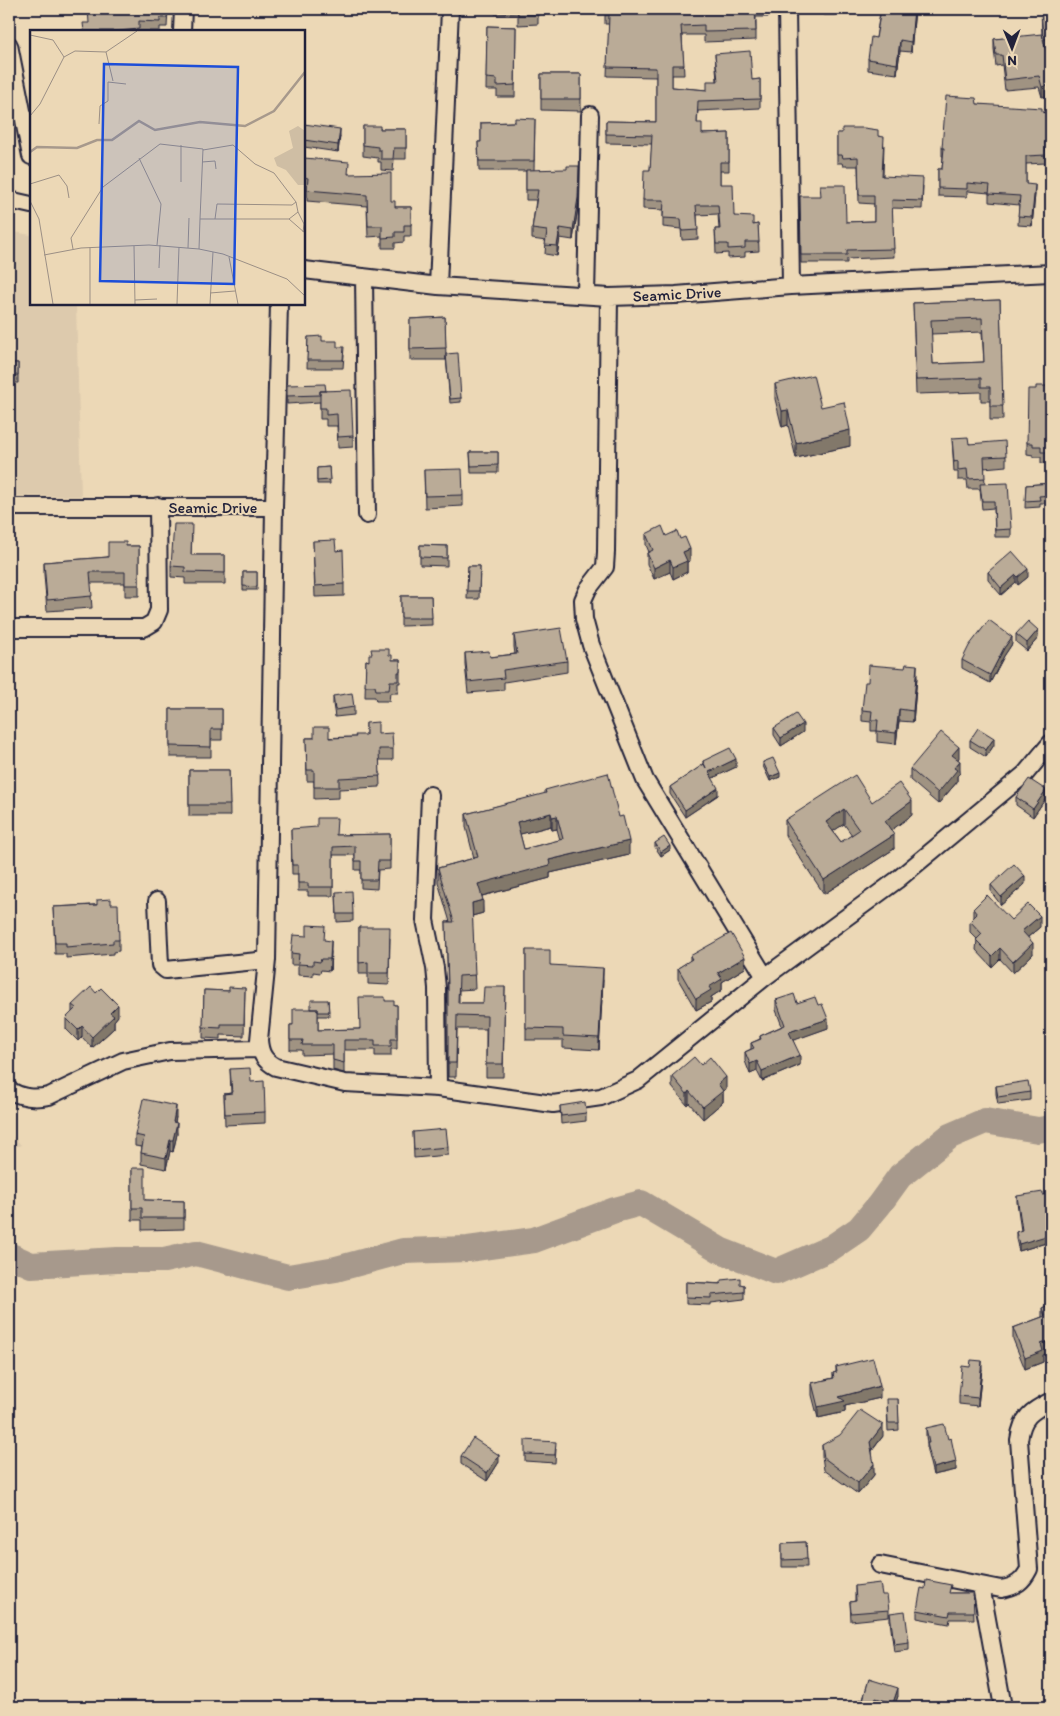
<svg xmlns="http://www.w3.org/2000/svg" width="1060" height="1716" font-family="Itim,sans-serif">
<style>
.built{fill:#ddcaad}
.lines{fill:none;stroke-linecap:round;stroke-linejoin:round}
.river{stroke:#a7998c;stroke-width:26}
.minor-casing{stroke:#22223b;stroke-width:20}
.minor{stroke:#ecd8b6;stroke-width:16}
.wall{fill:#a09382;stroke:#22223b;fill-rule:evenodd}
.shaded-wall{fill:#82786a;stroke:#22223b}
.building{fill:#baab97;stroke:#22223b;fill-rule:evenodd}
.labels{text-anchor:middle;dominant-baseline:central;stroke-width:4;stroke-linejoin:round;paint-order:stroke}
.street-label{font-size:16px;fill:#22223b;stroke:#ecd8b6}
.inset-river{fill:none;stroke:#a7998c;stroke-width:2.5}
.inset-road{fill:none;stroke:#9b8f85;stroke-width:1}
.view{fill:#1d4ed8;fill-opacity:0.15;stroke:#1d4ed8;stroke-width:2.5}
.inset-edge{fill:none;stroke:#22223b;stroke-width:2.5}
</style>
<rect width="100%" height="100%" fill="#ecd8b6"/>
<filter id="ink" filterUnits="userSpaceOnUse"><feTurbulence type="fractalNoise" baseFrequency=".02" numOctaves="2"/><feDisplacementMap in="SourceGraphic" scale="10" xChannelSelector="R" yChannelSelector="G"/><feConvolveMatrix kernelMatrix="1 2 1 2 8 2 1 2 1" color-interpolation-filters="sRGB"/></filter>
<g filter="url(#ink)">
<!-- built -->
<path class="built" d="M9,231L31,235V304H76L81,496H9Z
M9,1132L21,1145L9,1149Z"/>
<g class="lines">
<!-- river -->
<path class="river" d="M9,1255L31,1265L117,1260H164L196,1253L288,1277L336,1269L403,1251L468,1249L534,1240L615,1210L641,1203L720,1250L776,1272L831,1248L859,1229L879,1205L900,1176L950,1136L985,1121L1038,1130L1051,1128"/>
<!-- minor casing -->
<g class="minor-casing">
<path id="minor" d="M787,9L791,286
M182,31L183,9
M9,45L31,156
M9,200L31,205
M304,270L438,286L609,297L676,295L791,286L1051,273
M364,277L367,515
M438,286L450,9
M586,295L590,115
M609,297L606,552L605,567L588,589L583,600L584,619L591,645L645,780L765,977
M9,507H274L279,304
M274,507L267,960L259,1040C260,1053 264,1061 276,1067L345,1083L438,1088L553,1104L601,1097L638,1080L765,977L897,880L1025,774L1051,743
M9,628H144L154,622L159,610L158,506
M430,795L425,920L435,968L437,988L438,1088
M157,901L160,965L166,970L267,960
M9,1090C22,1098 34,1099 49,1096L123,1061L170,1051L259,1049
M880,1565L1001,1589C1016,1587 1023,1581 1029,1569L1019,1440C1022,1417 1031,1411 1051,1401
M981,1586L1003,1707"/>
</g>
<!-- minor -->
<use href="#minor" class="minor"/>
</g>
<!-- wall -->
<path class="wall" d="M168,9L167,27H160V31H83Z
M495,9H538V24L518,25V13L495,14Z
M605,9L713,10L768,9V17H756V40L704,42V35H682L684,75H672V87L707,90L717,81L715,54L752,80L760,79V108L698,111L697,123L702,134L729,133V171H720V184L734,216L753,225L758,224L759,251L745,252V257L728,258V253L716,254L715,229H719L718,214L697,215L698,239L682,240L681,229L663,227V210L643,209V200L650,170L652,144L606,143V121L656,122V77L607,76L609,24H605Z
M809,9H915L911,52L900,51L897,74L868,70V59L876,38L880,12L872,13V10H836V15H824V9Z
M1041,9H1051V49L1046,50L1042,97L1039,87L1005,90L1002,65L996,66L994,49V39L1042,35Z
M487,26L516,27L515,97H497V90H486Z
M541,74H581V111L541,110Z
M977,104L1051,113V139L1047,138V151L1045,150L1046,163L1026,164V184L1035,194L1032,226L1018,225L1019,205L989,202V193L967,191V197L938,196V169H942L943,156H942V148Z
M535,119L534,170L578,207L573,240L560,238L557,256L545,254L546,241L532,239V229L536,200H526V171H479L478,142H481V123L515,122Z
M304,124L340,136L338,152L304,147Z
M363,126L380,129H406V159H394L393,171L381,170V162H378V158L363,156Z
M837,133L878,137L884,145L883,176L923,186L922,209L892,208L894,257L847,259V263H801L800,196L846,222L874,221V204L859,203L858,166H843L842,163H837Z
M304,158L349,174L391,201L395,207H411V236H404V242L395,243V248H382V236L368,237L367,206L307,201V188H304Z
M1049,232H1051V260H1049Z
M1000,300L1003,420H990V401H981V392L916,394L913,303ZM982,332L984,362L933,364L931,334Z
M445,317L446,360H410V319Z
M308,337L322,341L337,347L344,355L343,368H307Z
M446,357L461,398V402L450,403Z
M9,363H18V383H9Z
M775,384L821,407L850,446L796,458L788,425L782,427L775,399Z
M287,385L326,391L353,436V447L338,448L337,426H326V419H320V402L287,404Z
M1051,386V463H1041V457H1033V455L1027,454V443L1036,389Z
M952,438L1006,456V466L984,468L985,484L1011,529V537H995L994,508L982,509L980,489H968L967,480H958V472H954Z
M470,452H498V473H471Z
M329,467L330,484H317V468Z
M424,470L463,495V506L425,508Z
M1051,483V503H1040V507L1025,508L1026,485Z
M646,534L666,536L690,561L687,562V572L673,579L670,572L654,579L647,564V553L649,552L646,545Z
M192,536L191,555H225V584H185V578L171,577V566Z
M313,541L344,584V596L315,597Z
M420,545L447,546V566L420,565Z
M126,546H139V596H125V583H90L92,608L47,611L44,574V562L108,557Z
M468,566H480L479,599H467Z
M1051,568V591L1046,586V575Z
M243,572H257V590H243Z
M988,572L1028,577L1018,585L1016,582L1001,595L988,580Z
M401,596H431L432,625L401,626Z
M1016,634L1038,638L1027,651L1016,642Z
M514,635L567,661V672L504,682V690L468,693L465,664V653L490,657L515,654L514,647Z
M1012,644L1004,656L990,683L962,668V660Z
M389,655L392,660H400V683H398V693H390L389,701H376L375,697H365L366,660L369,661Z
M917,677L913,722L899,721L896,744L877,742V731H871V722L862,721V710L868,682Z
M333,696L354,707V715L335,717L333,704Z
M170,709H222V740H211V757H170Z
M366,723L393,749V760H379L380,787L339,789V798L314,799V781H307L306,738L356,737L366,735Z
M774,728L803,732L781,746L774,735Z
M970,740L994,745L986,757L970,747Z
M959,758L958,759L960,773L957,776V782L938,804L910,780V769Z
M703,761L736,767L712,778L718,795L685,817L670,794V787L703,765Z
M763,762L780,777L770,781L763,766Z
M189,770H229L230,816H189Z
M545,790L629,855L550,873V878L482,896L483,913L472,916L475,989L459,990V1003H483L505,987L503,1077H486V1029H457L456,1077H448V998L446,922H450L438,882V868L474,858L466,827V814L545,794ZM551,826L552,830L557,829L560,840L524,849L520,834Z
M1016,797L1046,798L1033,817L1016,805Z
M872,802L912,815L891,830L894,849L824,894L785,835V820ZM844,824L852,835L841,842L833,831Z
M291,829L337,835L390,834V869L378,870L377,889L361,888V870H355V855H333V896H308V891H298V874H292Z
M655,843L670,850L661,856L655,847Z
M1025,884L1001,905L991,892V885Z
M336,892L353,914V921L337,922Z
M111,904L119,940V951L113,952V954L66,958V954H55L53,907Z
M973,909L1011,920L1040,927L1028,937L1033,954L1013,973L1000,959L992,967L976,950L977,939L970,932V921L973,919Z
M359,927L390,938L389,985L368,984V974H359Z
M324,940L331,952L330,971L321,970L320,973L313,972V976L298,975V965H291V953Z
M526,950L550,965L603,980L599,1050L563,1048V1040H526Z
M690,956L745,968L722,982V990L711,997V1002L696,1010L678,979V968L690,961Z
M245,988L244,1036L221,1035V1039L203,1038L204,990L229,991Z
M328,1000L329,1016H318V1030L359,1029L385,1001L394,1005H397V1049H391V1056H375V1050H344V1073L333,1070V1054L302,1055V1050H290V1025H293L311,1009Z
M776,1000L797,1003L828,1028L793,1040L800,1065L762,1081L757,1071L750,1074L745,1061V1052L751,1049V1043L760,1039V1036L782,1026L776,1010Z
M72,1005L118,1016L114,1021V1028L92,1048L82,1037L78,1041L66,1029V1018L72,1012Z
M701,1065L726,1089L723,1091V1102L703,1119L689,1103L687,1105L672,1087V1076Z
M230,1069L251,1082L265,1112V1123L225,1125L224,1094L231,1093Z
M996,1086L1030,1092V1100L998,1104L996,1094Z
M560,1106L586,1113V1121L561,1124Z
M176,1117L175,1123L177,1134L173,1152L170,1151L166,1169L141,1164V1153L142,1147L135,1146V1135Z
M413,1132L448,1147V1155L414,1158Z
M132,1168L145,1200L184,1201V1229L142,1230V1220H132Z
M1017,1196L1046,1240V1243L1019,1251L1016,1239V1232L1021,1231L1017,1202Z
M686,1282L744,1285V1299L711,1303V1305L686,1304Z
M1051,1304V1352L1043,1355V1362L1025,1369L1013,1339V1328L1042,1317V1308Z
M836,1367L880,1398L845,1406V1412L818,1418L812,1395V1383L833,1378V1373L836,1372Z
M982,1369L978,1406L959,1404V1396Z
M898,1399L899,1430L888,1431L887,1407Z
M926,1428L948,1439L956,1470L933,1475L927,1451V1444L926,1436Z
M883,1436L872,1451L874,1475L858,1494L824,1470L822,1456V1445Z
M556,1449L555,1463L525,1461V1454Z
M461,1456L499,1462L487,1481L461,1464Z
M806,1542L807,1567H782V1543Z
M855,1586L882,1595L889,1610V1617L851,1621L850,1602L855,1601Z
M951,1593H973L974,1619H950L949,1624L917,1618V1610Z
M890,1613L909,1642V1650L894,1652L890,1621Z
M869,1679L898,1696L894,1707H882L863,1700Z"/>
<!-- shaded-wall -->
<path class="shaded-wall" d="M914,9H915L911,52V42Z
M900,40V51L897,74V64Z
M1051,84V95L1042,97V87Z
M340,129V136L338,152V145Z
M579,166L578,207L573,240V230Z
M1035,185V194L1032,226V217Z
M560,228V238L557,256V246Z
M788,410V425L782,427V411Z
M850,430V446L796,458V443Z
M690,549V561L687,562V572L673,579V567L683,552Z
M670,560V572L654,579V568Z
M1028,569V577L1018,585V577Z
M1016,575V582L1001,595V588Z
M1038,630V638L1027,651V643Z
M1012,637V644L1004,656L990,683V675L1004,648Z
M917,665V677L913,722V711Z
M899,709V721L896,744V733Z
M803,724V732L781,746V738Z
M994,738V745L986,757V750Z
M959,747V758L952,766V755Z
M736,759V767L709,780V772Z
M960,761V773L957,776V782L938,804V793L954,768Z
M780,773V777L770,781V777Z
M718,788V795L685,817V810Z
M1046,790V798L1033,817V809Z
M912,801V815L885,835V821Z
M844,809V824L826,836V822Z
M551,813V826L517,835V822Z
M557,816V829L552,830V817Z
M894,835V849L824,894V880Z
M629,841V855L550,873V878L478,897V884L549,860Z
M670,846V850L661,856V852Z
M1025,876V884L1001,905V897Z
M483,900V913L472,916V903Z
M1040,916V927L1022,942V931Z
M331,941V952L330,971V959Z
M1033,943V954L1013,973V962Z
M1000,948V959L992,967V956Z
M745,957V968L722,982V990L711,997V1002L696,1010V999L709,987L718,973Z
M603,968V980L599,1050V1038Z
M118,1005V1016L114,1021V1028L92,1048V1037L110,1013Z
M828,1019V1028L789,1042V1032Z
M82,1026V1037L78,1041V1030Z
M800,1055V1065L762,1081V1071Z
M757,1061V1071L750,1074V1064Z
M726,1077V1089L723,1091V1102L703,1119V1107L718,1084Z
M689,1091V1103L687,1105V1094Z
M176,1106V1117L173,1133V1122Z
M177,1123V1134L173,1152V1140Z
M170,1140V1151L166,1169V1158Z
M1051,1231V1238L1046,1240V1243L1019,1251V1244L1045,1233Z
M1051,1340V1352L1043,1355V1362L1025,1369V1358L1041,1344Z
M982,1361V1369L978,1406V1398Z
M880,1386V1398L845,1406V1412L818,1418V1407L839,1397Z
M883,1425V1436L870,1453V1442Z
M499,1455V1462L487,1481V1473Z
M956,1462V1470L933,1475V1468Z
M874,1464V1475L858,1494V1483Z
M898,1688V1696L894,1707H893V1703Z"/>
<!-- building -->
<path class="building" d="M88,9H168L167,18H160V22L139,21V29L118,31H84L83,23H89Z
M518,9H538V15H518Z
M605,9H713V10L755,9L756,31L704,32V25L681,26L684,65H672V87L707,90V81H718L715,54L750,51L752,80L760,79V99L698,101L697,123H702V134L729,133V162H720V184H733L734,216L753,217V225L758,224L759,242H745V248L728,249V244H716L715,229H720L718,205H696L698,230L682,231L681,219L663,218L664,200H643L644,170H650L652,135L606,134V121L656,122V68L607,67L609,15H605Z
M881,9H914L911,42L900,40L897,64L868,59L871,37L876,38Z
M1041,9H1051V39H1043L1051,69V84L1042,87L1039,76L1005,80L1002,55H996L994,39L1042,34L1043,38Z
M487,26L516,27L515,85L497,86V79L486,78Z
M541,74H581V99H541Z
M946,96L976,98L977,104L1042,108V112L1051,113V130H1047V142H1045L1046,155L1026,156V184L1035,185L1032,217L1018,216L1020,196L989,194L990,185L967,183V189L938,188V169H942L944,148H942Z
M515,118L535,119L534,161H479L478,142H481V123L515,122Z
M304,124L340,129L338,145L304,140Z
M363,126H380V129H406V148H394L393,159H381V150H378V147L363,145Z
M842,128H864L878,130V136L884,137L882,176L923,178L922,201L892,200L894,249L847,250V255H801L800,196H821L820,185H845L846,222L874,221V195H859L858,157L843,158L842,155H837V133H842Z
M304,158L349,162L348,174L391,173V201H395V207H411V225H404V232H395V237L382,238V226H368L367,195L307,190L308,178L304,177Z
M567,166H579L578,198L573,230L560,228L557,246L545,245L547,231L532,229L538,190H526V170L567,169Z
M1049,232H1051V254H1049Z
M1000,300L1003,406H990V387H981V378L916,380L913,303ZM982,318L984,362L933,364L931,320Z
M445,317L446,348L410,349V319Z
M322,336V341H337V347H344L343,360H307L308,337Z
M458,353L461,398L450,399L446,354Z
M9,363H18V375H9Z
M813,375L821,407L844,402L850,430L796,443L788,410L782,411L775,384Z
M325,384L326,391H320V395L287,396V385Z
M1036,386H1051V452H1041V446H1033V443H1027L1028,389H1036Z
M351,390L353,436L338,437L337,414L326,415V408H320V391Z
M968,437L969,444L1005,441L1006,456L984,457L985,478L968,479L967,469L958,470V461L954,462L952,438Z
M470,452H498V465L471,466Z
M329,467L330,480L317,481V468Z
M462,469L463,495L425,496L424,470Z
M1008,483L1011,529L995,530L994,501H982L980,484Z
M1051,483V495L1039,496L1040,500L1025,501L1026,485Z
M174,524H192L191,555H225V573L185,572V567L171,566Z
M662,526L666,536L677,531L680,539L685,537L690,549L683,552L687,561L673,567L670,560L654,568L647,553L653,550L646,534Z
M335,540L336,551L343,550L344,584L315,586L313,541Z
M108,542H126V546H139V585H125V572H90L92,596L47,600L44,562L108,557Z
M420,545L447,546V558L420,557Z
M1012,551L1028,569L1018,577L1016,575L1001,588L988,572Z
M468,566H480L479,591H467Z
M1051,568V579L1046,575Z
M243,572H257V587L243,586Z
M401,596H431L432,618H401Z
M989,620L1012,637L1004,648L990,675L962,660L969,646Z
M1028,621L1038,630L1027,643L1016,634Z
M561,628L567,661L503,670L504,678L468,682L465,653L489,651L490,657L517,654L514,635Z
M371,649H389V655H392V660H400V672H398V681H390L389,690H376L375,686H365L366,660L369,661V654H372Z
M906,664L917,665L913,711L899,709L896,733L877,731L878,720H871L872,711L862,710L865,682H868L869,665L905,668Z
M352,693L354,707L335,710L333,696Z
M170,709H222V729H211V747L170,746Z
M796,714L803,724L781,738L774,728Z
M378,722V734L392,733L393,749H379L380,776L339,778V787H314V770H307L306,738H314V727H329V738L356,737L355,735H366V723Z
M978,728L994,738L986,750L970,740Z
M941,732L959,747L952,755L960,761L954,768L957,770L938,793L910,769Z
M730,748L736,759L709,772L718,788L685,810L670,787L704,764L706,768L703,761Z
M773,758L780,773L770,777L763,762Z
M189,770H229L230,805H189Z
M608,773L619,817L623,816L629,841L549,860L550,865L478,884L483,900L472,903L475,975L459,976L458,1003H483L484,987H505L503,1064H486L487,1016L457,1015L456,1063H448V986L446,922H454L438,868L478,857L466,814L546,793L545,790ZM551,813L552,817L557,816L563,839L524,849L517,822Z
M855,775L872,802L899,783L912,801L885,821L894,835L824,880L785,820ZM844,809L859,830L841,842L826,822Z
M1029,779L1046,790L1033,809L1016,797Z
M317,818H337L336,835L390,834V861H378L377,880H361V861H355V846L333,847V887H308V883H298V865H292L291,829L317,827Z
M664,837L670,846L661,852L655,843Z
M1014,864L1025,876L1001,897L991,885Z
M352,891L353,914H337L336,892Z
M987,895L1011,920L1028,904L1040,916L1022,931L1033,943L1013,962L1000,948L992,956L976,940L982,934L970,921L977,914L973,909Z
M111,899V904H118L119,940H113V943L66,947V943H55L53,907L97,905V900Z
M307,925L325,926L324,940L331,941L330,959H321L320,962L313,961V965L298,964L299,954L291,953L293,935L307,936Z
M359,927H390L389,973H368V962L359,963Z
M731,933L745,957L718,973L722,979L709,987L711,990L696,999L678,968L692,959L690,956Z
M526,950H550V965L603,968L599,1038L563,1036V1029L526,1028Z
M91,987L96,993L101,988L118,1005L110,1013L114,1016L92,1037L82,1026L78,1030L66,1018L76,1008L72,1005Z
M229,987L245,988L244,1024H221V1028L203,1027L204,990L229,991Z
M794,994L797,1003L815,997L818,1005L822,1004L828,1019L789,1032L800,1055L762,1071L757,1061L750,1064L745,1052L754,1048L751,1043L761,1039L760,1036L785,1025L776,1000Z
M359,997H385V1001H394V1005H397V1039H391V1046H375V1040H344V1063L333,1060V1045H302L303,1040H290V1025H293V1009H318V1030L360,1029Z
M311,1000H328L329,1012H318V1009H311Z
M694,1057L701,1065L710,1057L726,1077L718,1084L723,1091L703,1107L689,1091L687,1094L672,1076Z
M250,1068L251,1082L264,1081L265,1112L225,1114L224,1094L232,1093L230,1069Z
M1028,1081L1030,1092L998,1097L996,1086Z
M143,1099L176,1106L173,1122L177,1123L173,1140H170L166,1158L141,1153L144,1137L135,1135Z
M585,1102L586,1113L561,1116L560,1106Z
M446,1129L448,1147L414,1150L413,1132Z
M132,1168H145V1200L184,1201V1218H142V1208H132Z
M1043,1192V1195L1051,1193V1231L1045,1233L1046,1236L1019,1244L1016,1232L1022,1230L1017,1196Z
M740,1278V1284L744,1285V1292L711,1295V1298L686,1297V1282L721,1284V1280Z
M1051,1304V1340L1041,1344L1043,1351L1025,1358L1013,1328L1045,1316L1042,1308Z
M873,1358L880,1386L839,1397L845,1401L818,1407L812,1383L834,1378L833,1373L837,1372L836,1367Z
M971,1360L982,1361L978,1398L959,1396L962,1366L970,1367Z
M887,1399H898L899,1423H888Z
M860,1410L883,1425L870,1442L874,1464L858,1483L824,1458L822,1445L840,1435Z
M944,1424L948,1439L951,1438L956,1462L933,1468L927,1443H929L926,1428Z
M473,1438L499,1455L487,1473L461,1456Z
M525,1440L556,1442L555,1455L525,1454Z
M806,1542L807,1559L782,1560V1543Z
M926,1580L951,1585L949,1593H973L974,1612H950L949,1616L917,1610L921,1588L925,1589Z
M880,1583L882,1595H887L889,1610L851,1613L850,1602L856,1601L855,1586Z
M905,1611L909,1642L894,1644L890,1613Z
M869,1679L898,1688L893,1703L876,1698L874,1707H857L859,1699L863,1700Z"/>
</g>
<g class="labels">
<!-- street labels -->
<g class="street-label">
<text transform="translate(677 294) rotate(-3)">Seamic Drive</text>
<text x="213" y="507">Seamic Drive</text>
</g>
</g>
<!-- overview -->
<g transform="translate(30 30)">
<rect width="275" height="275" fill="#ecd8b6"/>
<path d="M268,96L275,101V155H268L256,140L247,136L244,128L263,118L259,101Z" fill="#cfbea4"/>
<path class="inset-river" d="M0,122L7,117L47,118L67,110H82L109,91L125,100L170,92L215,96L244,81L275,42"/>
<path class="inset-road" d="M0,5L23,10L34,27M76,22L83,51M0,86L10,74L34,27L45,21L76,22L107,1M69,94L70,76L78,71V52L96,54M151,115V152M173,120L203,115L225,134L244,143L266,172L268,182L259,189M109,128L131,174L127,215M172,132L185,131L186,139M0,154L29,145L37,156L39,168M0,171L9,189L23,274M268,182L274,194L273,202M185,189L187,174L262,175L266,172M104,216L105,274M158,218L159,188M43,219L41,208L73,157L130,114L173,119L170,189M169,219L193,224L257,249L275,266M14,225L51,218L119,215L169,219L170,189H259L275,203M199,227L208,274M129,238L130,215M180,263L205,261M105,270L127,269M60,274V217M147,274L149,217M180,274L183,222"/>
<path class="view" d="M74,34L208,37L204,254L70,251Z"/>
<rect width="275" height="275" class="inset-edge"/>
</g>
<!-- margin -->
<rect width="1060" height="1716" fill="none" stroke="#ecd8b6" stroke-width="30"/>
<rect x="15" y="15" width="1030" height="1686" fill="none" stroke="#22223b" stroke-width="2" filter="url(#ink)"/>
<!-- north arrow -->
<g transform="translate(1012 48) rotate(179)" stroke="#ecd8b6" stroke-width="4" paint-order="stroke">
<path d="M0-4L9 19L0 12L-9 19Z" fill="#22223b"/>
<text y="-8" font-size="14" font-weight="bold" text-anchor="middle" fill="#22223b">N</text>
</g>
</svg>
